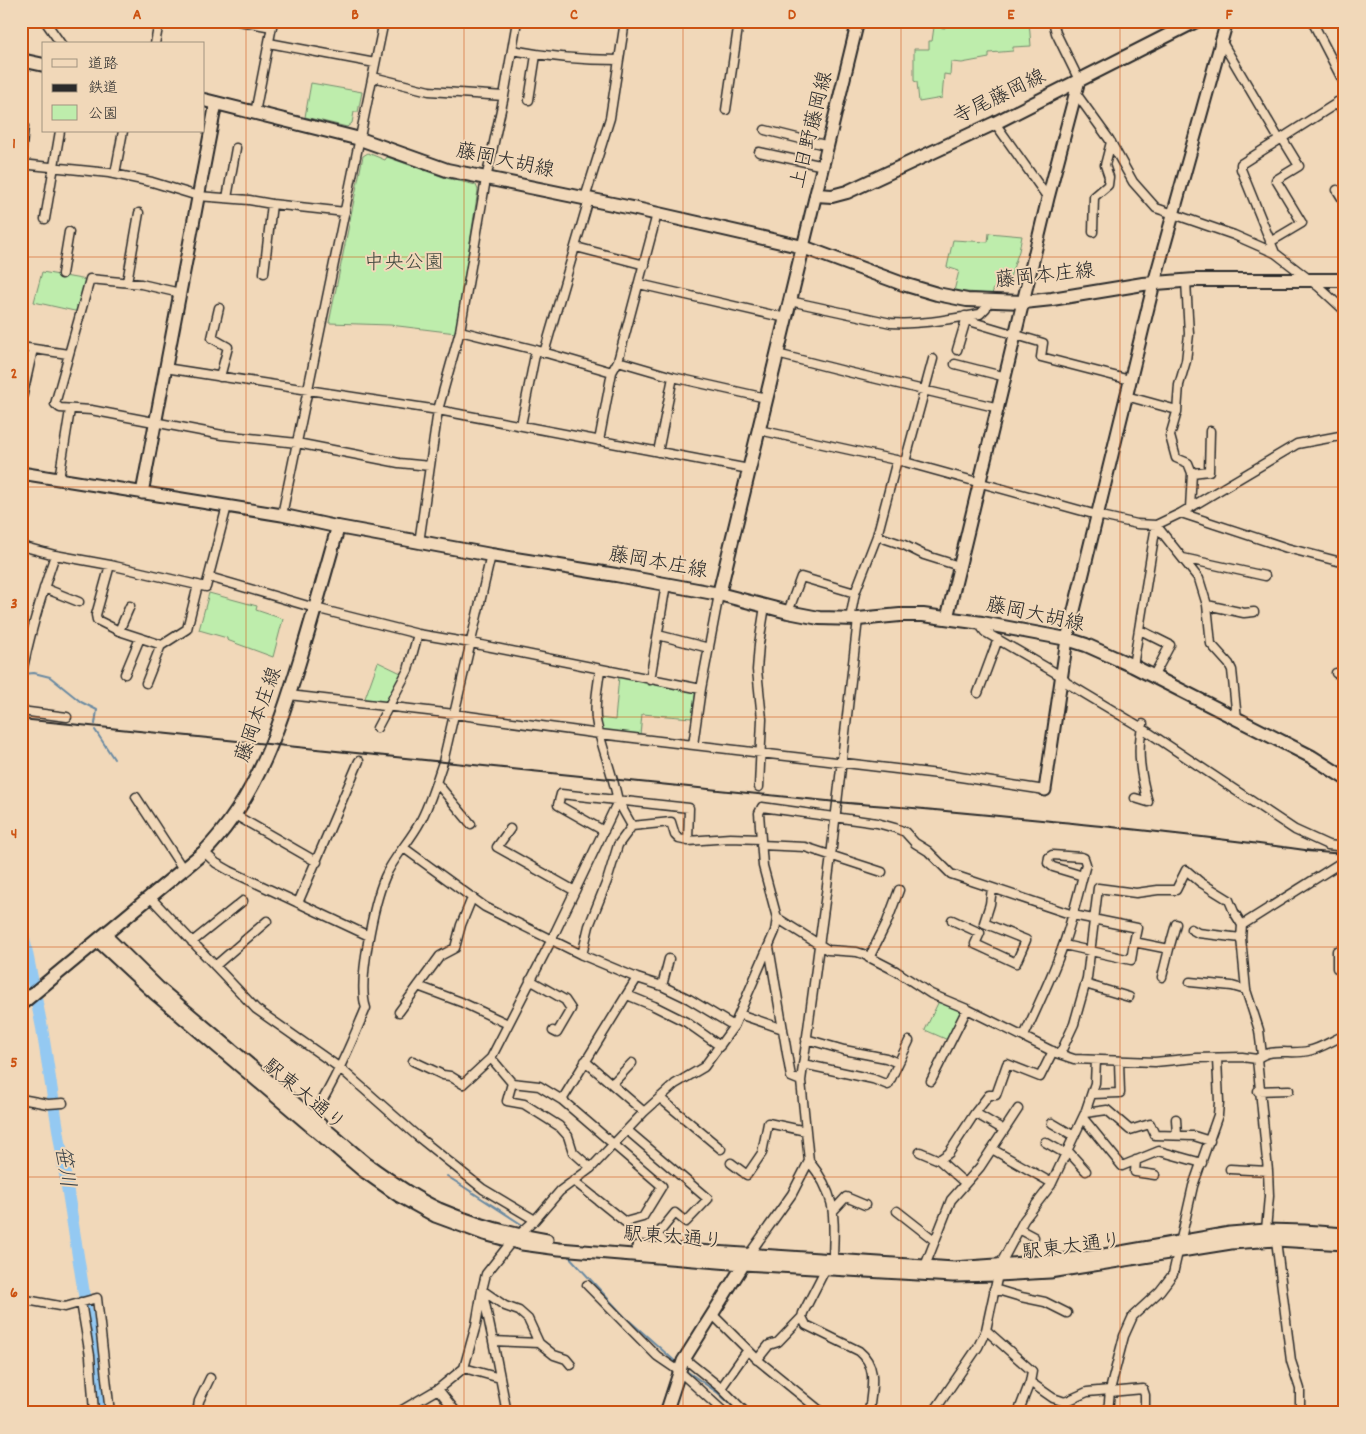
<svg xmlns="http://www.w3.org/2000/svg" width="1366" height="1434" font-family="Dekko,'Klee One',sans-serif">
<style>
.green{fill:#beedac;stroke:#748c6c}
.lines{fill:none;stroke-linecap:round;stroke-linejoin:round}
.stream{stroke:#6a8aa2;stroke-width:2}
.river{stroke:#94c9f2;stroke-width:12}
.street-casing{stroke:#2b2b2b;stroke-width:11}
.secondary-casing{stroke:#2b2b2b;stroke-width:15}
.primary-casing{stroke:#2b2b2b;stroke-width:16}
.street{stroke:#f1d8b9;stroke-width:8}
.secondary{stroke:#f1d8b9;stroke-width:11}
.primary{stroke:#f1d8b9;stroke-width:12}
.rail{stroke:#2b2b2b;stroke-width:2}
.grid{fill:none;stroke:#cc5211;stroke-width:1;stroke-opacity:0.55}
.labels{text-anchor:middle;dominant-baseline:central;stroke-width:4;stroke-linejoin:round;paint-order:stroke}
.street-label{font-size:20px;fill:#2b2b2b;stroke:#f1d8b9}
.park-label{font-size:20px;fill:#41483e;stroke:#f1d8b9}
.water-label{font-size:21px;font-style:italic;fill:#3b4349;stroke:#f1d8b9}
.neatline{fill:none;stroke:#cc5211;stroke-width:2}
.grid-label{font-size:16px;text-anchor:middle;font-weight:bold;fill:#cc5211}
</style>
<rect width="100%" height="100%" fill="#f1d8b9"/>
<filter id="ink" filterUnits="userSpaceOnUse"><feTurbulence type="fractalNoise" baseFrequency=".02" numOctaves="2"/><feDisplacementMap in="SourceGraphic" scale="10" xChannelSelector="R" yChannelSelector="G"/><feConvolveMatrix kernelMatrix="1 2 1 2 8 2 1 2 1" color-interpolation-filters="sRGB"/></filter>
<g filter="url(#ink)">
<!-- green -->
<path class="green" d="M946,21H1029L1031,46L1013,47V51L989,53V58L962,63L951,62L950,75L944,74L942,98L919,102L917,82L914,81V49H929V41H932L934,27L945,28Z
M311,83L362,92L358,112H354L352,123L347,127L305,117Z
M368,153L385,160L387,157L446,178L476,185L478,190L456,333L390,325L329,323L363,156Z
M989,233L1022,236L1019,251L1009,280L1003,278L994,288L992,294L954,291L959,271L947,267L953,240L988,242Z
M42,272L87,280L79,312L34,302Z
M209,593L257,606L256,610L283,619L273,657L227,640V638L199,630Z
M378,662L401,673L386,703L364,701Z
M619,676L696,690L692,718L642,714L640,735L602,732L599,718L615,720Z
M939,1001L961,1010L962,1013L948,1040L925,1030Z"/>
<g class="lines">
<!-- stream -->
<path class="stream" d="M24,674L34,673L50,677L81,702L97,710L95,724
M95,730L114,759
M447,1176L524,1226
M566,1253L624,1316L678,1364
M685,1370L718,1393L740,1413"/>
<!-- river -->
<path class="river" d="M21,923L42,1028L99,1389L100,1413"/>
<!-- street casing -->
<g class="street-casing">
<path id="street" d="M45,21L61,44
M239,21L272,27
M841,21L857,23
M1053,21L1056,33L1079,80
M1312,21L1345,85
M1222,42L1279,139
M269,43L375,63
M155,44L159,22
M512,50C548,57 583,60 619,60
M373,77L429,91L504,96
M1075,92L1109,139L1133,182L1156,208L1234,235L1275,253L1319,287L1345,311
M529,100L536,55
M1337,102L1345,115
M726,110L739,21
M255,113L273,21
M995,123L1048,198
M765,130L829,146
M759,152L824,166
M21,158L24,126
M21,164L109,173L152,182L198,196L249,200L272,204L345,212
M115,174L123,131
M1337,190L1345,203
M227,198L236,148
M585,198L610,118L625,21
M45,219L60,131
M1093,232L1094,197L1108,185L1109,177L1105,165L1111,142
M1270,242L1302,223L1276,180L1299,166L1282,138
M576,247L645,265
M1275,253L1241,169V164L1345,98
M264,273L272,204
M62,274L69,232
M1186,281L1189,334L1186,361L1179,385L1177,412L1170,436L1176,458L1188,463L1192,473L1190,508
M127,282L139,213
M639,284L786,318
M180,293L141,284L90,279L55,404L60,408L91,410L222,435L297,443L399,463L430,466
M790,301L891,323C921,325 951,319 980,314L986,308L987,301
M219,308L212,338L228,347L220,377
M965,316L966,320L1043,343L1041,357L1130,380
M460,331L536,350
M21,347L68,354
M957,350L966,320
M544,353L589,199
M777,354L848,372L999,408
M618,361L673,377L766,398
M955,364L1006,377
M165,368L438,410L749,469
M1126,396L1177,410
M21,403L33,349
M521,425L536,350L612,372L618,361L657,214
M759,430L905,462L1097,515L1137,524L1156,525L1181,513L1292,447L1297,444L1345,435
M599,441L612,372
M658,452L673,377
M905,462L933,359
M1192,473L1209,471L1210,431
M59,479L70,410
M1181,513L1287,548L1345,563
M282,515L384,21
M1156,525L1199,579L1207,605L1211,644L1229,664L1232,670L1237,719
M877,536L904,545L924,555L959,566
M419,543L438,410L460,331L486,179L504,96L517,21
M21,546L55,555L110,565L206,587L227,506
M1183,558L1265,576
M110,565L96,615L97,620L119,631L162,645L187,629L198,585
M209,577L315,608L418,634L471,643L701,689
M44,588L79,602
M1207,605L1244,613L1254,612
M788,612L801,577L855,593
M850,619L855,593L877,536L897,460
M982,623V628L985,632L1061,676L1067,683L1142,728L1295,830L1328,845L1345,847
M1140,630L1170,645L1153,677
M119,631L130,606
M658,635L709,648
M1133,666L1156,525
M1336,673H1345
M125,674L140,638
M21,678C29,636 41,596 55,555
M650,680L666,584
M146,683L161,645
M978,693L998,639
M289,695L454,714L600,734L947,775L1045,790
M21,711L67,717
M377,728L408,670L418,634
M693,745L701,689L719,594
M436,782L471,824
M759,787L762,719L757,670L759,644L765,606
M136,797L183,869
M1135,798L1148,802C1141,777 1136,750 1143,724
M618,801L632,826
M235,815L317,862
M510,829L497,847L575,891
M604,831L558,805L561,794L689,808L688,841
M761,845L805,847L882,872
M404,848L485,907L582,955L637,978L662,986L689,999L734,1026
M204,852L216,863L230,871L369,936
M150,897L256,1009L340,1068L417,1136L483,1189L535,1220
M298,903L359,761
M777,918L828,950L857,952L863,954L896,971L931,994L967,1009L1056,1053L1074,1059L1155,1062L1196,1058L1242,1057L1257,1059C1271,1047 1290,1055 1308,1051C1320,1049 1333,1040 1345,1035
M952,920L980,933L975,944L1016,963L1026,940L984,923L990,904L992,888
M1191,929L1198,933L1241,938
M192,942L243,901
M1064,945L1131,960L1134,942
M769,947L791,1077L801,1081
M1337,951V968H1345
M582,955L589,926L607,881L618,845L632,826L671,822L675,835L679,839L688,841L730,838L760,839
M869,958L887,922L899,890
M215,966L267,921
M1162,977L1169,949
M530,980L565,1000L571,1009L557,1033L553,1031
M1190,982L1232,986L1246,990
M1085,984L1129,997
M418,986L461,1002L508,1024
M662,986L669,959
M627,995L654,1006L686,1022L720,1046
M399,1012L440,956L455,948L461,925L472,898
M739,1014L783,1029
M1024,1036C1038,1005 1053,975 1064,943C1073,917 1079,890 1086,864L1084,858L1081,857L1052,855L1049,857L1048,863L1053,867L1083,876
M806,1039L844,1050L886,1058L898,1063
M1060,1054L1074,1024L1087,978L1098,888L1136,893L1158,890H1176L1186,870L1200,882L1229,900L1234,912L1242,925
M1262,1055L1259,1030L1246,990L1241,938L1242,925L1345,860
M1257,1059L1268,1171L1269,1196L1266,1230
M413,1061L443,1075L450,1076L463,1084L491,1058
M585,1061L644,1112
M803,1064L873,1079L888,1085L909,1041
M931,1081L967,1009
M512,1083L507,1101L524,1104L559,1126L568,1136L573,1152L591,1168
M612,1084L632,1063
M1258,1091L1289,1090
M1092,1094L1120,1093L1119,1061
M660,1098L721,1149
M21,1099L48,1104L63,1103
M562,1100L637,978
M975,1113L1004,1130
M1085,1113L1107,1110L1130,1130L1150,1124L1155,1135L1194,1136L1210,1141
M312,1118C334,1083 350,1046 366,1008C357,982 374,903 385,877C393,858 410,841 420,822C430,804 436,782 443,762L491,555
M1083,1118L1122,1166L1159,1151L1202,1163
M1176,1119L1177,1135
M1052,1123L1074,1136
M627,1130L708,1199L686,1222L675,1213L658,1234L669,1249
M1045,1142L1066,1154
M992,1149L1052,1183
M1067,1150L1086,1171
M920,1152L939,1160L949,1153L975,1113L989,1095H996L1007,1064L1040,1077L1053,1051
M939,1160L965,1183
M1136,1160L1135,1172L1155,1175
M809,1161C838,1197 834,1217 833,1260
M731,1163L747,1175L762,1153L768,1123L806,1131
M1230,1169L1268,1171
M574,1181L625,1222L643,1217L662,1186L562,1100L539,1086L512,1083L491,1058L551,941L618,801C613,775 603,751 597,725C593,710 598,686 600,670
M833,1211L846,1197L865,1205
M897,1211L934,1240
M1019,1229L1034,1237
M1276,1240L1291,1361L1300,1389V1413
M750,1253L792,1194L809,1161L801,1081L831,856L858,619
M827,1266L803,1313L802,1317L806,1325L859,1351C879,1367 871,1390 869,1413
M925,1266L951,1200L980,1167L1018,1109
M587,1285L657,1356L679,1371L725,1413
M994,1289L1021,1297L1045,1302L1067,1313
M482,1290L505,1306L519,1311L528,1319L539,1343L554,1355L566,1359L571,1365
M483,1294L493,1341L507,1413
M21,1299L65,1307L97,1298L110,1413
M81,1302L90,1356L94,1413
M713,1315L759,1361L823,1413
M986,1330L1032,1371L1030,1382L1053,1398L1065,1402L1087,1392L1110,1390
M493,1341L539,1343
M685,1359L721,1388L746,1413
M757,1360L769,1345L778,1342L802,1317
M464,1368L500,1378
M721,1388L747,1351
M438,1389L457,1413
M1110,1392L1143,1389L1145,1395V1413
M1065,1402L1066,1413
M197,1413L199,1401L210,1378
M397,1413L438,1389L464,1368L476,1325L482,1290L486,1274L512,1241L535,1220L560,1191L591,1168L644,1112L675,1084L704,1067L734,1026L775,931L777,918L763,866L759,813L762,807L877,823L895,828L905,832L915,843L928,851L951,874L1073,915L1137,928L1134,942L1169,949L1176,924
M933,1413L978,1347L986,1330L1000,1265L1024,1220L1051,1185L1085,1113L1095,1083L1096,1060
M1018,1413L1030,1382
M1108,1413L1110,1390L1124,1336L1133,1316L1160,1291L1173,1274L1193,1186L1218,1115L1219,1102L1217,1059"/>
</g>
<!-- secondary casing -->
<g class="secondary-casing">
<path id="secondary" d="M803,247L858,21
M21,473L282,515L338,527
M142,493L216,103
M947,618L1048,198L1079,80
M1045,790L1067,639L1154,283L1227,21
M105,935L159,988L367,1164C390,1180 413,1197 439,1209C474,1224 510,1234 547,1240
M98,941L154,993L362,1170L399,1196L435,1216L484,1234L522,1244L559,1249L743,1264L953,1276L998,1275L1050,1272L1231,1243L1276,1240L1345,1244
M638,1247L954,1268L1050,1261L1098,1256L1230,1233L1266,1230L1304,1231L1345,1234
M666,1413L683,1361L747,1259"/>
</g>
<!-- primary casing -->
<g class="primary-casing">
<path id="primary" d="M21,60L44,65
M204,100L360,139L447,170L632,208L803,247L903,284L937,294L967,300L1024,302L1052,299L1143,284L1195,280H1345
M816,195L832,196L847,192L995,123L1196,21
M719,594L803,247
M21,1004L204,852C257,798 280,726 301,656C314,613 326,570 338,527L491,555L616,575L719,594L788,612L819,618L858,619L900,615H923L982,623L1067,639L1086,645L1133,666L1312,757L1345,778"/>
</g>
<!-- street -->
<use href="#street" class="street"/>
<!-- secondary -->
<use href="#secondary" class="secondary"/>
<!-- primary -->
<use href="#primary" class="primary"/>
<!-- rail -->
<path class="rail" d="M21,719L837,802C866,805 895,806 924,809C1054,821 1183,833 1312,851
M1306,851L1345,854"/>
</g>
</g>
<!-- grid -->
<path class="grid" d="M246,21V1413M464,21V1413M683,21V1413M901,21V1413M1120,21V1413M21,257H1345M21,487H1345M21,717H1345M21,947H1345M21,1177H1345"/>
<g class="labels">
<!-- street labels -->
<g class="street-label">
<text transform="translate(1000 98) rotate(-26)">寺尾藤岡線</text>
<text transform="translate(813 130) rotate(-76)">上日野藤岡線</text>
<text transform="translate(505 162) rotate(12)">藤岡大胡線</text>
<text transform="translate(1045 277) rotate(-6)">藤岡本庄線</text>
<text transform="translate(658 564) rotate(10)">藤岡本庄線</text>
<text transform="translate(1035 616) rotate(12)">藤岡大胡線</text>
<text transform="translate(260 715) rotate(-70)">藤岡本庄線</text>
<text transform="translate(303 1096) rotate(40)">駅東大通り</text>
<text transform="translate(673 1239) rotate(5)">駅東大通り</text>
<text transform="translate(1072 1248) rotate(-7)">駅東大通り</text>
</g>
<!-- park labels -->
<g class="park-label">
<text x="404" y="264">中央公園</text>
</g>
<!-- water labels -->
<g class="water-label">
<text transform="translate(63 1167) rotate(81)">笹川</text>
</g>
</g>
<!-- margin -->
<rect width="1366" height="1434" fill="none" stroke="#f1d8b9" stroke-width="55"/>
<!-- legend -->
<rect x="42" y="42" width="162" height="90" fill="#f1d8b9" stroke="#a29380"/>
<rect x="52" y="59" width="25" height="8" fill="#f1d8b9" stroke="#a29380"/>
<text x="88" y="68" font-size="15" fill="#2b2b2b">道路</text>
<rect x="52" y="84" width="25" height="8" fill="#2b2b2b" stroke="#a29380"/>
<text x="88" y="92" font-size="15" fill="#2b2b2b">鉄道</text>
<rect x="52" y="105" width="25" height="15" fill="#beedac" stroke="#a29380"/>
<text x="88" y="118" font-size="15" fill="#2b2b2b">公園</text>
<rect x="28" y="28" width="1310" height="1378" class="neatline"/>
<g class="grid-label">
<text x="137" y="19">A</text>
<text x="355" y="19">B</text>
<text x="574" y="19">C</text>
<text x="792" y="19">D</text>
<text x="1011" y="19">E</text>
<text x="1229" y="19">F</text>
<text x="14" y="148">1</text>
<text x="14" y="378">2</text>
<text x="14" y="608">3</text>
<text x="14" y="838">4</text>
<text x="14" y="1067">5</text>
<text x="14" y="1297">6</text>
</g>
</svg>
